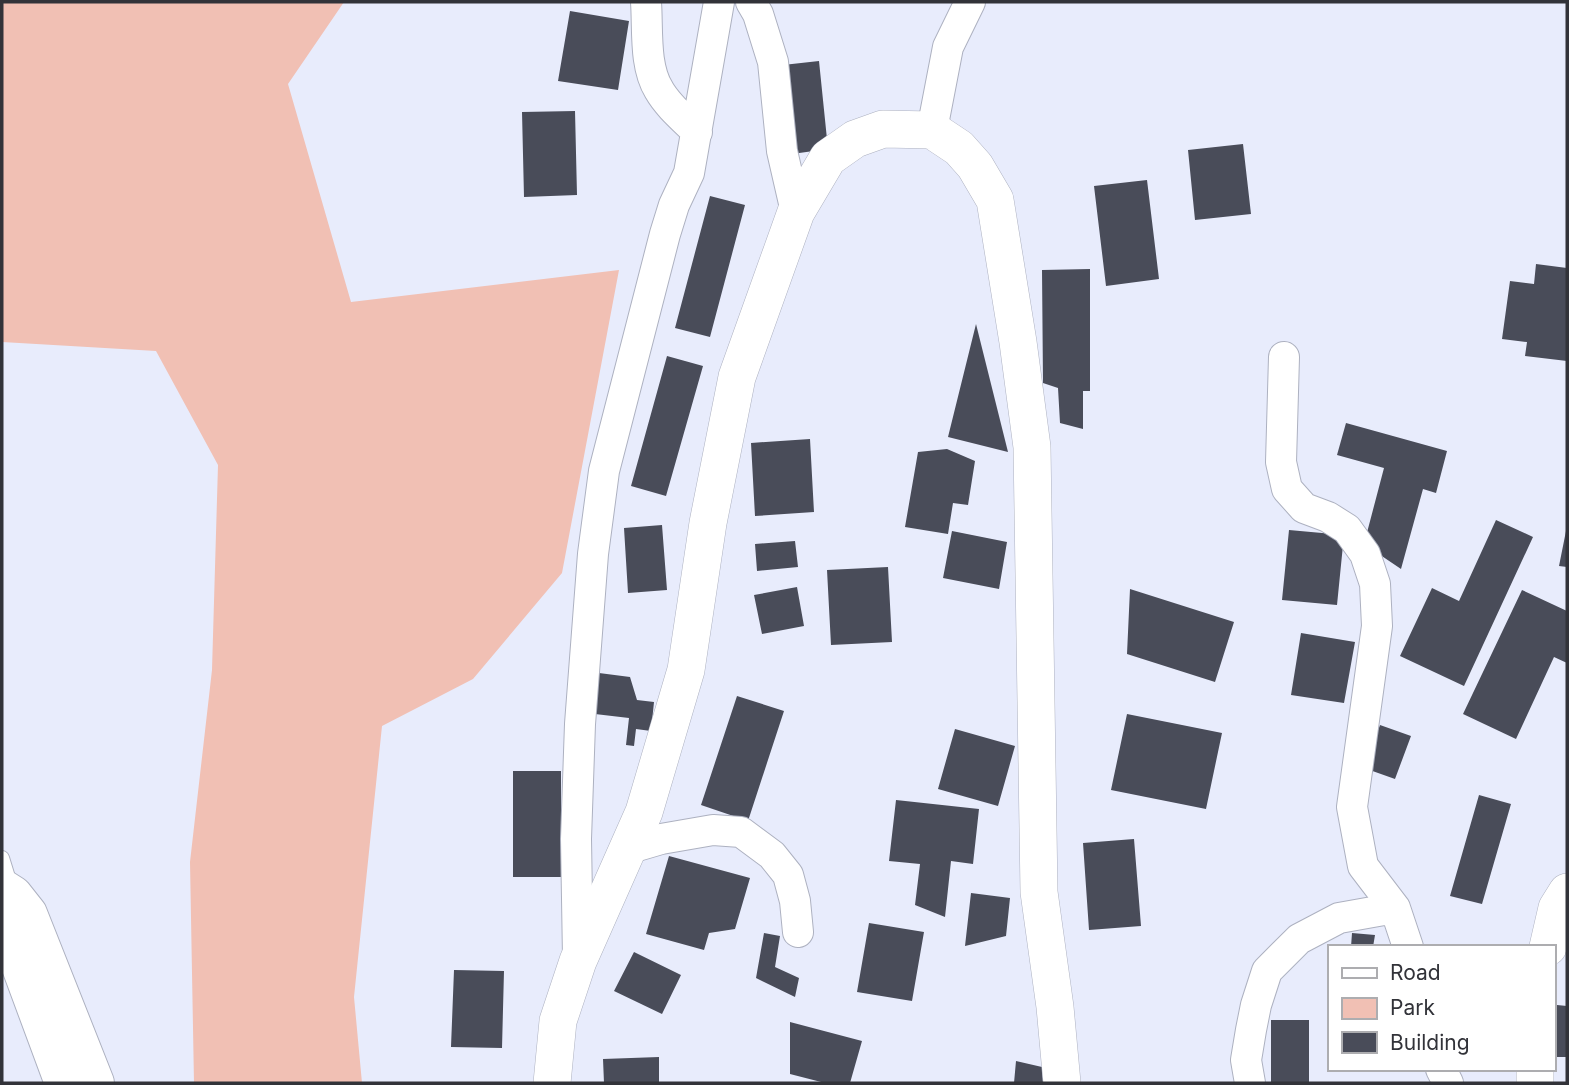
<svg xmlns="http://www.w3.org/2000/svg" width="1569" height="1085" font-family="Inter,sans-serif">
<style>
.green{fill:#f1c0b4}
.building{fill:#494c59}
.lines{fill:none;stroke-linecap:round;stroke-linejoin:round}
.service-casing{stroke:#adb1c0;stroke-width:16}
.minor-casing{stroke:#adb1c0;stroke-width:32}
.tertiary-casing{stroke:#adb1c0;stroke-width:38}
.secondary-casing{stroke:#adb1c0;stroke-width:40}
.service{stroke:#fff;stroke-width:14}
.minor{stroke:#fff;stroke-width:30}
.tertiary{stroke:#fff;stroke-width:37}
.secondary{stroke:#fff;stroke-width:38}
</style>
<rect width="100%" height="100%" fill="#e8ecfc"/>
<!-- green -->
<path class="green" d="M2,2H344L288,84L351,302L619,270L562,573L473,679L382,726L354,997L362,1083H194L190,862L212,670L218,465L156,351L2,342Z"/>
<!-- building -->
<path class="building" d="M570,11L629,21L618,90L558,81Z
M819,61L828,149L792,154L783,65Z
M575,111L577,195L524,197L522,112Z
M1243,144L1251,214L1195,220L1188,150Z
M1147,180L1159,279L1106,286L1094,186Z
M710,196L745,205L710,337L675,328Z
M1536,264L1567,268V361L1525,356L1527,342L1502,339L1510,281L1534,284Z
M1090,269V391H1083V429L1060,423L1058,388L1043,383L1042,270Z
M976,324L1008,452L948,437Z
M667,356L703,366L666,496L631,486Z
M1346,423L1447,451L1436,493L1423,489L1401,569L1364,544L1384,468L1337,455Z
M810,439L814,512L755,516L751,443Z
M947,449L975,461L968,505L953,503L948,534L905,527L918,452Z
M1496,520L1533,537L1464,686L1400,656L1432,588L1459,601Z
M662,525L667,590L628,593L624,528Z
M1289,530L1344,535L1337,605L1282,600Z
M952,531L1007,542L999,589L943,578Z
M1566,531H1567V567L1559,566Z
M795,541L798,567L757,571L755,544Z
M888,567L892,642L831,645L827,570Z
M797,587L804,626L762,634L754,595Z
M1130,589L1234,622L1215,682L1127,654Z
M1522,590L1567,611V663L1554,657L1516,739L1463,714Z
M1301,633L1355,642L1344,703L1291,695Z
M599,673L630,677L637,700L654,702L651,731L636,729L634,746L626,745L629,718L595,714Z
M737,696L784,711L748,821L701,805Z
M1127,714L1222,733L1206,809L1111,790Z
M1380,725L1411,736L1395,779L1364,768Z
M955,729L1015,746L998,806L938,789Z
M513,771H561V877H513Z
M1479,795L1511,804L1482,904L1450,896Z
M896,800L979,809L973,864L951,861L945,917L915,905L920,864L889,861Z
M1134,839L1141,926L1089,930L1083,843Z
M669,856L750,878L735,929L709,933L704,950L646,934Z
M971,893L1010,898L1006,936L965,946Z
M869,923L924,932L912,1001L857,992Z
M764,933L780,936L775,967L799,978L795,997L756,978Z
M1352,933L1375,935L1373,947H1351Z
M634,952L681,975L662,1014L614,991Z
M454,970L504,971L502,1048L451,1047Z
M1557,1005L1567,1006V1057H1555Z
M1271,1020H1309V1083H1271Z
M790,1022L862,1041L850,1083H825L790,1074Z
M659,1057V1083H604L603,1059Z
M1016,1061L1042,1067L1043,1083H1014Z"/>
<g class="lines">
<!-- service casing -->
<g class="service-casing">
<path id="service" d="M2,858L11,887"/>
</g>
<!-- minor casing -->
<g class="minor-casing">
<path id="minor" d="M646,2C648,29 644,66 659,90C668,106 684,119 697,132
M751,2L758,14L773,62L782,151L796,212
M932,130L948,47L970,2
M1284,357L1281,462L1287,489L1304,508L1328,517L1347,529L1365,554L1375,584L1377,626L1352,807L1363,866L1395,908L1408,947
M627,849L661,839L713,830L741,832L772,855L788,875L795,901L798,932
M578,958L576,839L580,724L593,554L604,471L665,234L674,205L689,173L719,2
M1441,1069L1448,1083
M1250,1083L1246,1060L1251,1030L1256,1005L1267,971L1299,939L1339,918L1395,908"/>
</g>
<!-- tertiary casing -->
<g class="tertiary-casing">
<path id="tertiary" d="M1548,947L1557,908L1567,892
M552,1083L558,1021L578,961L644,812L686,670L708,523L737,377L796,212L828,158L855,139L883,129L932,130L959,148L975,166L995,200L1018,342L1032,447L1039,892L1055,1007L1062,1083
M1535,1083V1069"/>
</g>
<!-- secondary casing -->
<g class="secondary-casing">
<path id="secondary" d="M2,888L13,895L28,914L95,1083
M2,926L14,948L64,1083"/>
</g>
<!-- service -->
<use href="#service" class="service"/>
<!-- minor -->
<use href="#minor" class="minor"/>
<!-- tertiary -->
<use href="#tertiary" class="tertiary"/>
<!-- secondary -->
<use href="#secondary" class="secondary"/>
</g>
<!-- border -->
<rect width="1569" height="1085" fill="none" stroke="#323339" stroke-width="7"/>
<!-- legend -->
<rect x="1328" y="945" width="228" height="126" fill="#ffffff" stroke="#adadb0" stroke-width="2"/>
<rect x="1342" y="968" width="35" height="10" fill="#ffffff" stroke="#adadb0" stroke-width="2"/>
<text x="1390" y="980" font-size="21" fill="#323339">Road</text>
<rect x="1342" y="998" width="35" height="21" fill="#f1c0b4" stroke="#adadb0" stroke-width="2"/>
<text x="1390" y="1015" font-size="21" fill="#323339">Park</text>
<rect x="1342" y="1032" width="35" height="21" fill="#494c59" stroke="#adadb0" stroke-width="2"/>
<text x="1390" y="1050" font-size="21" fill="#323339">Building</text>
</svg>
